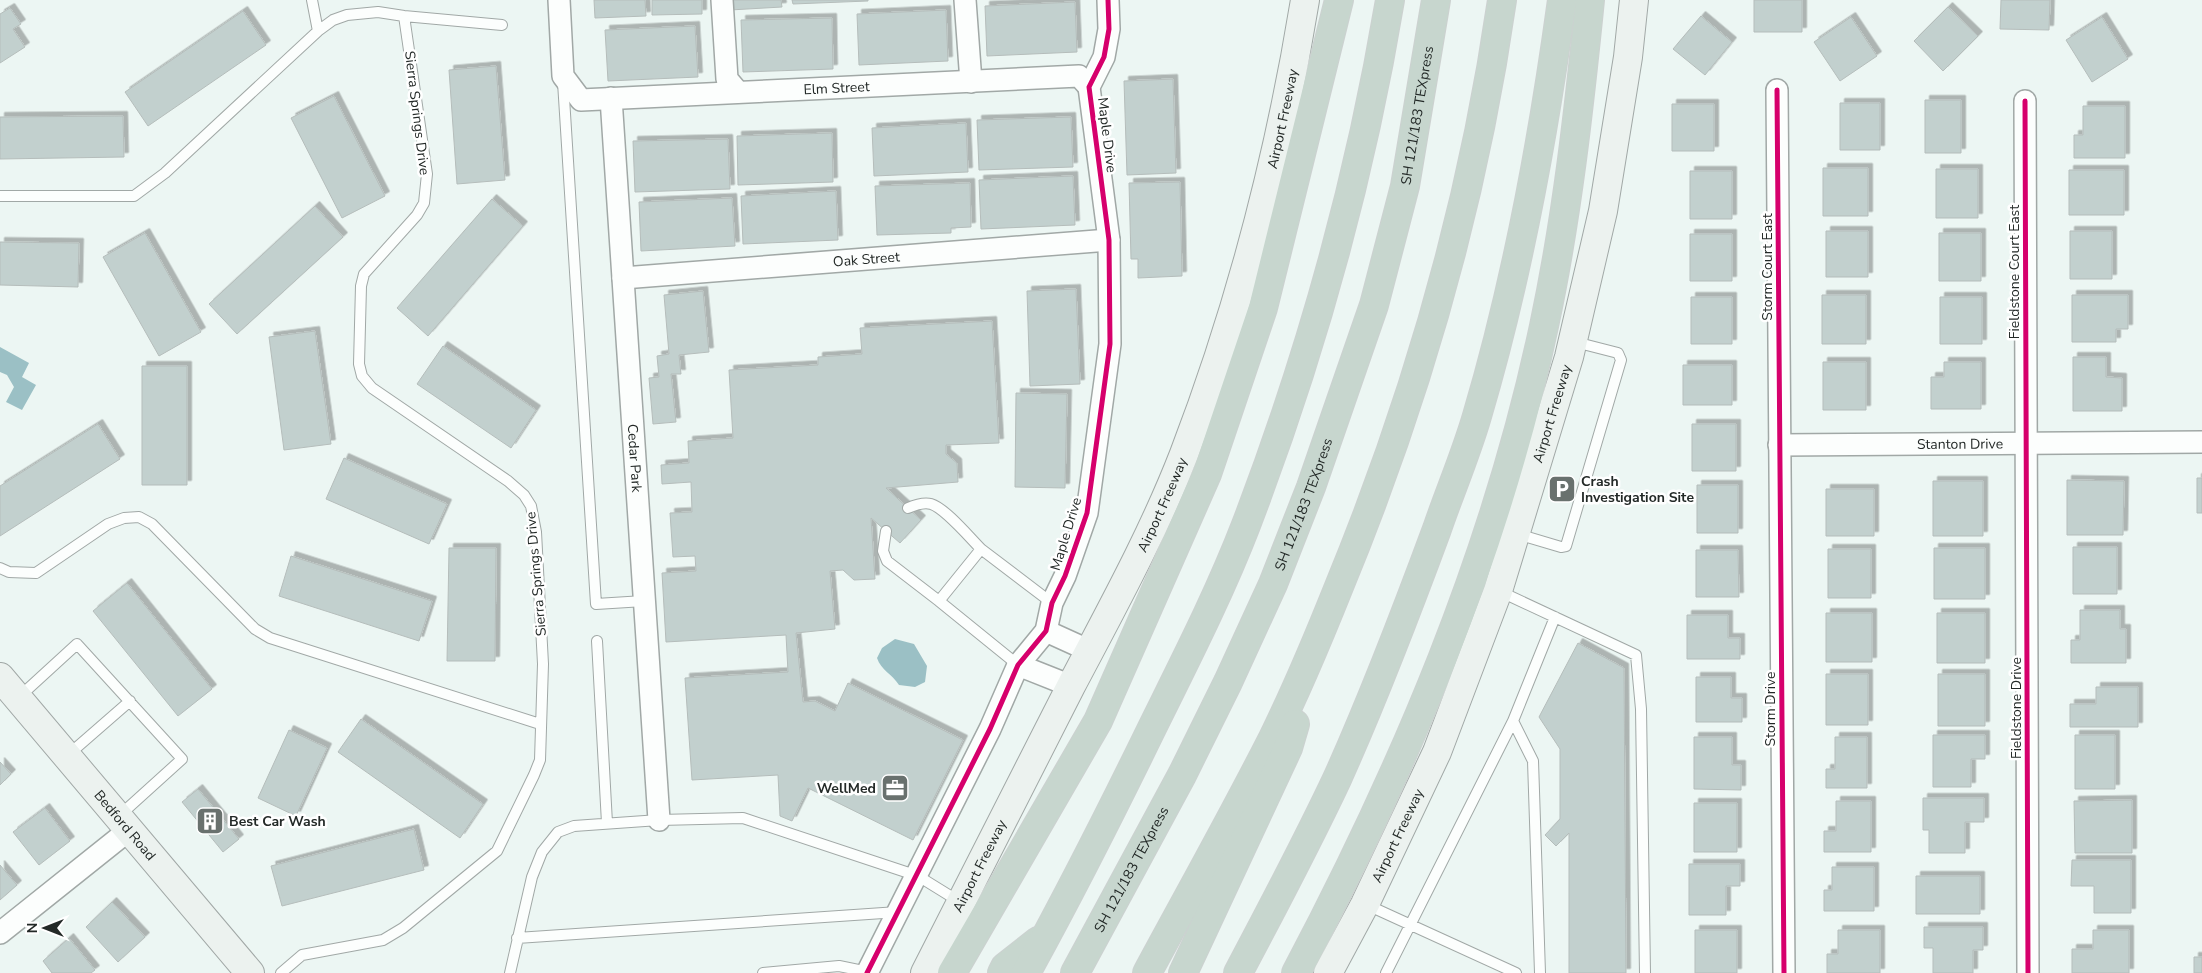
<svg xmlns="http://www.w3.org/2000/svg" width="2202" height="973" font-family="'Nunito Sans',sans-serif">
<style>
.water{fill:#9bc0c5}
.building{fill:#c2d0ce;stroke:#b5bdbb;filter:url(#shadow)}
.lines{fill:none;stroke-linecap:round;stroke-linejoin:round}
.service-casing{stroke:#a1a8a6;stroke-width:12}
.minor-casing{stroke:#a1a8a6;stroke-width:24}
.secondary-casing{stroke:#a1a8a6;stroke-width:30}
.motorway-casing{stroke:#ccd1d0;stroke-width:30}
.service{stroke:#fcfefd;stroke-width:10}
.minor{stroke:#fcfefd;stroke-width:21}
.secondary{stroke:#ecf2ef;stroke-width:28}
.motorway{stroke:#c7d6ce;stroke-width:28}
.cycleway-casing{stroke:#fff;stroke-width:8}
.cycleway{stroke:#d6006c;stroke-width:5}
.labels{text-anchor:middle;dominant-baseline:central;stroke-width:5;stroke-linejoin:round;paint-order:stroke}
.street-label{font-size:14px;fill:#232927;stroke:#fff}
.poi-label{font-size:14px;font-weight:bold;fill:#232927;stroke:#fff;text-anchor:start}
</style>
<defs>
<filter id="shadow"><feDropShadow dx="4.5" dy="-4.5" stdDeviation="0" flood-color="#0004"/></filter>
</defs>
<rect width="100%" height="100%" fill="#ecf6f3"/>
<!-- water -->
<path class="water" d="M0,347L29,363L22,377L36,385L22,410L6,402L14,387L7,375L0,372Z
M895,639L914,644L927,666L925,682L915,687L899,685C892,674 881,670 877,658L882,648Z"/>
<!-- building -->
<path class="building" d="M594,0H645L646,16L595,18Z
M652,0H702V14L652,15Z
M730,0H781L782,7L730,10Z
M792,0H868V1L793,4Z
M1754,0H1802V32H1754Z
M2001,0H2050L2049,30L2000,29Z
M1075,2L1077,52L987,56L985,6Z
M1948,7L1978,36L1943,71L1914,41Z
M10,8L21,24L13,29L25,47L0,63V14Z
M946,10L948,61L859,65L857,14Z
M243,11L266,45L148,126L125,92Z
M1701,16L1732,42L1705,75L1673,49Z
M1851,17L1877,56L1840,81L1814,42Z
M2102,17L2128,59L2092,82L2066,40Z
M832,18L833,69L743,72L741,20Z
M695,26L698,77L608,81L605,30Z
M496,66L505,180L457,184L449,70Z
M1173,79L1176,173L1127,175L1124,81Z
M334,96L385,196L342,218L291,118Z
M1925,100H1961V153H1925Z
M1840,103H1880V150H1840Z
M1672,104H1714V151H1672Z
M2083,106H2125V158H2074V135H2083Z
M123,116L124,157L0,159V117Z
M1071,117L1073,167L979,170L977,120Z
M966,123L968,172L874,176L872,128Z
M832,133L833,182L738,185L737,136Z
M728,139L730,189L635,192L633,141Z
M1823,168H1868V216H1823Z
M1936,169H1978V218H1936Z
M2069,170H2124V215H2069Z
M1690,171H1732V219H1690Z
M1073,176L1075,225L981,229L979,180Z
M1180,182L1182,276L1138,278V259H1131L1129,183Z
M970,183L971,227L951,228V233L877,235L875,186Z
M836,191L838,240L743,244L741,196Z
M732,198L735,246L641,251L639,202Z
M492,199L523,226L428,336L397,308Z
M315,206L343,237L237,334L209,304Z
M1826,231H1868V277H1826Z
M2070,231H2112V279H2070Z
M145,233L201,332L159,356L103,257Z
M1939,233H1981V281H1939Z
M1690,234H1732V281H1690Z
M0,242L79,243L78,287L0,285Z
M1076,289L1080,384L1030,386L1027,291Z
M703,291L709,352L679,355L681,374H671L676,422L653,424L649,378L659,377L657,356L669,354L664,295Z
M1822,295H1866V344H1822Z
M2072,295H2128V329H2116V342H2072Z
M1691,297H1732V344H1691Z
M1940,297H1982V344H1940Z
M992,321L999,443L946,445V454L957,463L958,482L886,488L921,520L900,543L871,518L875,579L854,580L843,570L830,571L835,629L796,633L803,702L815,701L835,711L848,683L963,740L913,840L808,788L792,821L780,816L778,775L692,780L685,678L788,672L786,635L666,642L662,573L696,571L695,556L673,557L670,513L692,512L691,482L662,484L661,465L689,463L688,441L733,438L729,370L818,365V357L862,354L860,328Z
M315,331L331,444L284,450L269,337Z
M443,346L536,410L511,448L417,384Z
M2073,357H2106V377L2122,378V411H2073Z
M1823,362H1866V410H1823Z
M1944,362H1981V409H1931V377H1944Z
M1683,365H1732V405H1683Z
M142,366H187V485H142Z
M1016,393L1067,394L1065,488L1015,487Z
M98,424L120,459L0,536V486Z
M1692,424H1736V471H1692Z
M344,458L447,504L429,544L326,499Z
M2197,478H2202V513H2197Z
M2067,480L2124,481L2123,535H2067Z
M1933,481H1983V536H1933Z
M1697,485H1738V533H1697Z
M1826,489H1874V536H1826Z
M2073,547H2117V594H2073Z
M449,548H496L495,661H447Z
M1934,548H1985V599H1934Z
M1828,549H1871V598H1828Z
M1696,550H1738L1739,597H1696Z
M291,556L432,601L419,641L279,596Z
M127,583L212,689L178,716L93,611Z
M2080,610H2120V629H2126V663H2071V640H2080Z
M1826,613H1872V662H1826Z
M1937,613H1985V663H1937Z
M1687,615H1728V638H1740V659H1687Z
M1578,643L1624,668L1626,973H1569V833L1556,846L1545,835L1560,819V749L1539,717Z
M1826,674H1868V725H1826Z
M1938,674H1985V726H1938Z
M1696,677H1731V698H1742V722H1696Z
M2096,687H2138V727H2070V704H2096Z
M361,719L483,804L460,838L338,752Z
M289,730L327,748L296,816L258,798Z
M1933,735H1985V759H1971V787H1933Z
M2075,735H2115V789H2075Z
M1694,737H1732V765H1741V790L1694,789Z
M1835,737H1867V788H1826V769H1835Z
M0,762L11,774L0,785Z
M198,789L239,839L223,852L182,802Z
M1923,798H1984V822H1965V853H1929V830H1923Z
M2132,800V853H2075L2074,801Z
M1836,801H1871V852H1824V831H1836Z
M1694,803H1737V852H1694Z
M45,808L70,841L39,865L13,832Z
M414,829L424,870L282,906L271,866Z
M2072,860H2131V913H2094V886H2071Z
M1689,864H1740V886H1726V915H1689Z
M0,865L17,885L0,900Z
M1832,867H1874V911H1824V890H1832Z
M1916,876H1980V914H1916Z
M112,902L145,937L118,962L86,927Z
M1924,927H1983V950H1973V973H1933V948H1924Z
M1695,930H1737V973H1695Z
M1838,930H1880V973H1827V954H1838Z
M2093,930H2129V973H2072V949H2093Z
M69,938L95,970L91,973H52L43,961Z
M2194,957H2202V973H2194Z"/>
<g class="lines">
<!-- service casing -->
<g class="service-casing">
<path id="service" d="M312,0L318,31
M563,82L596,604L644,601
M0,196H134L165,173L318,31L333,20L347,15L378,12L404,16L502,25
M908,508C915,505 924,502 931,504C945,508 970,538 981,549
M886,531L883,551L887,561L939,601
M1517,534L1561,547L1566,546L1621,360L1618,353L1575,342
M0,568L9,572L36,573L108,524L124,518L139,517L152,524L255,629L270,638L540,724
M1499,591L1636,655L1641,709L1645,973
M597,641L607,823
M1018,665L939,601L981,549L1052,603
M18,698L77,644L182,759L119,816
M68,755L130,701
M1365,904L1516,973
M517,938L898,912
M281,973L302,955L383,940L403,928L497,851L534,775L540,760L543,664L536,532L531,506L524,495L508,481L372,388L362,376L359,364L361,286L364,274L417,215L424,203L427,174L404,16
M510,973L532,877L542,852L558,832L574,826L659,820L743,818L918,876L960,902
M763,973L839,966L868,972
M1386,973L1513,721
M1540,973L1533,761L1513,721L1555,617"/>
</g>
<!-- minor casing -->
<g class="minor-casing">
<g id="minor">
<path id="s1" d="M559,0L563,76L581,100L1079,76L1089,87"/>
<path d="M722,0L727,79L738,92"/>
<path d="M965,0L971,82"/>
<path d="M1777,90L1784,973"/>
<path id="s2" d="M611,98L659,820"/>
<path d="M2025,101L2028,973"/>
<path id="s3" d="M623,278L1109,240"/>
<path id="s4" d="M1779,445L2202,442"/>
<path d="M1046,631L1090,651"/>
<path d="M1018,665L1071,686"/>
<path d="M0,933L129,830"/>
<path d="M867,973L990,729L1018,665L1046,631L1052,603L1065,576L1087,513L1110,344L1109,240L1089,87L1104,57L1109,29L1108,0"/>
</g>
</g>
<!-- secondary casing -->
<g class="secondary-casing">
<g id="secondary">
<path id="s5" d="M0,677L250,973"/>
<path id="s6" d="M925,973C974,877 1022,781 1071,686C1111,610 1153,534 1184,454C1240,308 1280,154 1305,0"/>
<path id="s7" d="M1328,973L1365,904L1437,752L1498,591L1569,357L1603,211L1628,57L1634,0"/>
</g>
</g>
<!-- motorway casing -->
<g class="motorway-casing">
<g id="motorway">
<path d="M952,973L1098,721L1207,474L1263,308L1339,0"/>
<path d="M1002,973L1005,967L1038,941"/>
<path d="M1026,973C1070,893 1111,812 1151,730C1184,663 1219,595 1246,525C1311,355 1360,180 1390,0"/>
<path id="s8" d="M1075,973L1182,775L1228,682L1273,584L1311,487L1374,305L1405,186L1436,0"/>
<path d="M1147,973C1189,895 1233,817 1273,738C1297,689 1318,639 1338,589C1416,400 1473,202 1502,0"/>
<path d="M1183,973L1288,748L1295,724"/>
<path d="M1238,973C1272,909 1306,845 1337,779C1374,697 1406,613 1437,529C1450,491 1466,454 1477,416C1517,281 1543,140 1562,0"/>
<path d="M1296,973C1404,769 1496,553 1544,326C1567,218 1579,109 1590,0"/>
</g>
</g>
<!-- service -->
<use href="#service" class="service"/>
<!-- minor -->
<use href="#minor" class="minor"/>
<!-- secondary -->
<use href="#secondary" class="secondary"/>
<!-- motorway -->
<use href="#motorway" class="motorway"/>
<!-- cycleway casing -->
<g class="cycleway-casing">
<path id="cycleway" d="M1777,90L1784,973
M2025,101L2028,973
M867,973L990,729L1018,665L1046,631L1052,603L1065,576L1087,513L1110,344L1109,240L1089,87L1104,57L1109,29L1108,0"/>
</g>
<!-- cycleway -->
<use href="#cycleway" class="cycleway"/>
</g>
<!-- icons -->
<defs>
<g id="parking-square" transform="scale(1.4375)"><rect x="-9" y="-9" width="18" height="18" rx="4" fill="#69716e" stroke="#fff"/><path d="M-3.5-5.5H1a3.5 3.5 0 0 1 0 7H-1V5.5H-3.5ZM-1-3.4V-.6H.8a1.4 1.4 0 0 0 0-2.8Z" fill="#fff"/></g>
<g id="office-square" transform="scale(1.4375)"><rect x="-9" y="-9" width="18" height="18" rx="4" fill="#69716e" stroke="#fff"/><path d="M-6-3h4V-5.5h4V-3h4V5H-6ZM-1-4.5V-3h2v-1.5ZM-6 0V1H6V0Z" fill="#fff"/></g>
<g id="building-square" transform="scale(1.4375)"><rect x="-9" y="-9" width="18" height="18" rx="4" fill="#69716e" stroke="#fff"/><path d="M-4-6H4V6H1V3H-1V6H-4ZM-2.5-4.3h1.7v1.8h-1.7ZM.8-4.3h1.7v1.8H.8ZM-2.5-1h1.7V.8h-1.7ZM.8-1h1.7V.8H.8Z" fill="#fff"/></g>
</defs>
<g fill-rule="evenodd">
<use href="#parking-square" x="1562" y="489"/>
<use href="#office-square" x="895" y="788"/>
<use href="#building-square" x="210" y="821"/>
</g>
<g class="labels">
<!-- street labels -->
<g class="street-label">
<text stroke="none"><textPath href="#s1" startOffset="362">Elm Street</textPath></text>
<text transform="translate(417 113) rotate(83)">Sierra Springs Drive</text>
<text stroke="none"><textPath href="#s8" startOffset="928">SH 121/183 TEXpress</textPath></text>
<text stroke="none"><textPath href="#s6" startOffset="930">Airport Freeway</textPath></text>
<text transform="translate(1107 135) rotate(83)">Maple Drive</text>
<text stroke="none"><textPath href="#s3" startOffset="244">Oak Street</textPath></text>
<text transform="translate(1767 267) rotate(-90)">Storm Court East</text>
<text transform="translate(2014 272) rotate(-90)">Fieldstone Court East</text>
<text stroke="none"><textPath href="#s7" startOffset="604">Airport Freeway</textPath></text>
<text stroke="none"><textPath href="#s4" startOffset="181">Stanton Drive</textPath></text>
<text stroke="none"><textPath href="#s2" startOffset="361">Cedar Park</textPath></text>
<text stroke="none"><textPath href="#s6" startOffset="525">Airport Freeway</textPath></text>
<text stroke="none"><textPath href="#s8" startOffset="522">SH 121/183 TEXpress</textPath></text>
<text transform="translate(1066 534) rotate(-73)">Maple Drive</text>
<text transform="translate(536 574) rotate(-95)">Sierra Springs Drive</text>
<text transform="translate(2016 708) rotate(-90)">Fieldstone Drive</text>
<text transform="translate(1770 709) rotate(-90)">Storm Drive</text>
<text stroke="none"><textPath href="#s5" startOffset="194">Bedford Road</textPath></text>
<text stroke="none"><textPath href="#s7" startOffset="154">Airport Freeway</textPath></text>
<text stroke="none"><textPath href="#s6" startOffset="120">Airport Freeway</textPath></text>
<text stroke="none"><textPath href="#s8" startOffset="118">SH 121/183 TEXpress</textPath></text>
</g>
<!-- poi labels -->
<g class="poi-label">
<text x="1581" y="481">Crash<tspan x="1581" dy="16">Investigation Site</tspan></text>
<text x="876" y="788" text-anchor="end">WellMed</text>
<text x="229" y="821">Best Car Wash</text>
</g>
</g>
<!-- north arrow -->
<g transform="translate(45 928) rotate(270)" stroke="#ffffff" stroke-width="4" paint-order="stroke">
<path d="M0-4L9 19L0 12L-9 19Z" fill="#232927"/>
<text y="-8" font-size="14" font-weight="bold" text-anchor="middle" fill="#232927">N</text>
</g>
</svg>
